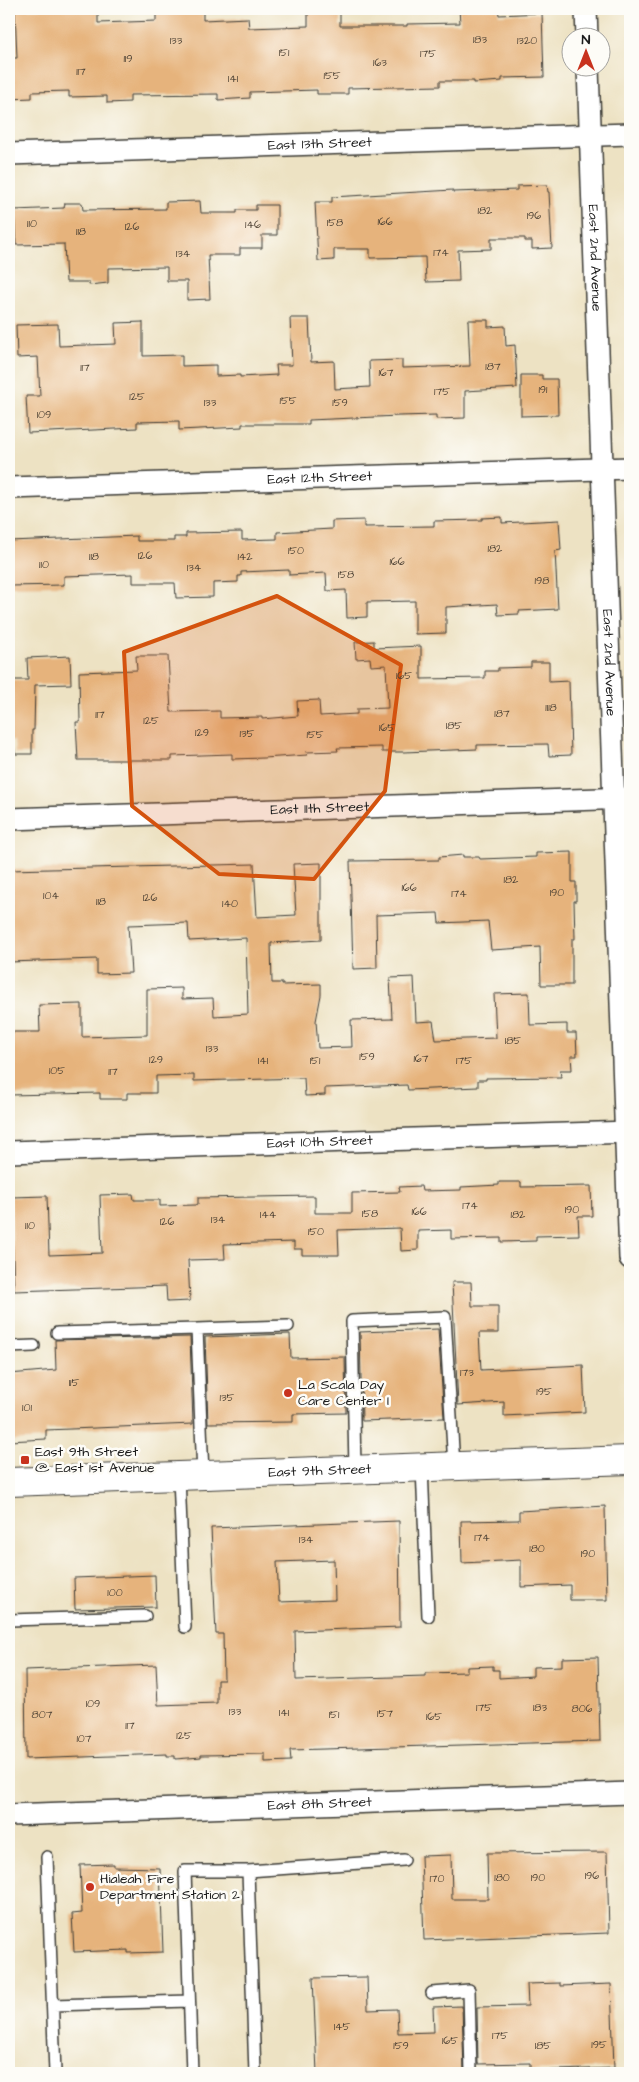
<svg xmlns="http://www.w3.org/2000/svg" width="639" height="2082" font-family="'Architects Daughter',sans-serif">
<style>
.building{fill:#e6b37c;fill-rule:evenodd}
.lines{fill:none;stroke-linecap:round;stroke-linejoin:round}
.lane-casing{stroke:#3b3a35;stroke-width:14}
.street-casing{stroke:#3b3a35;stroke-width:24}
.secondary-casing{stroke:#3b3a35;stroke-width:30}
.lane{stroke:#fff;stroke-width:11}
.street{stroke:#fff;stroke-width:21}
.secondary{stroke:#fff;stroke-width:28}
.marked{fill:#d4530e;fill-opacity:0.2;stroke:#d4530e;stroke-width:4;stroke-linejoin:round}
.poi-dot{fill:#c8321e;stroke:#fdfcf7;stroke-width:2}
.labels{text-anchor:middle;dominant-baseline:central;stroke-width:5;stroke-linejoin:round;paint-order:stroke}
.number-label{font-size:11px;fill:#4e4234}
.street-label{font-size:14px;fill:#1c1c1c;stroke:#fdfcf7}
.poi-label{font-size:14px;fill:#1c1c1c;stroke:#fdfcf7;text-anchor:start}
</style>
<rect width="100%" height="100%" fill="#fdfcf7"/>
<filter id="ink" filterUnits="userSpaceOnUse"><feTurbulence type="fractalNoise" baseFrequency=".02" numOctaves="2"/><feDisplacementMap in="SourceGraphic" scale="10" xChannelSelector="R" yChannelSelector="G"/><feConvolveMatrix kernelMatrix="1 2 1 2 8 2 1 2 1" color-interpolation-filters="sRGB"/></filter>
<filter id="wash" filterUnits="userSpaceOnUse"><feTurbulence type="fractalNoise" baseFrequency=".0096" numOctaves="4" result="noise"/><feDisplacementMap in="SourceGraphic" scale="20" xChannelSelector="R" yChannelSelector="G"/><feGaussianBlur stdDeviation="1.12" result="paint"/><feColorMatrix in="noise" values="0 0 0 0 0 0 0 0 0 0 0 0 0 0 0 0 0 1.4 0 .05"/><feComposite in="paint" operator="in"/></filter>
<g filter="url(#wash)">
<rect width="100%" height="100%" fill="#ede2c3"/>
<g id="blocks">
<!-- building -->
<path class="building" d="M15,9H98V23L156,21V9H194V11H203V20L248,18L249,28L308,26V9H340V26H407V24L460,23L459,9H498L499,15L542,13L544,77L502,78V81L474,83V81H440V86L348,88V94H317V90L250,92V98L218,100V94L130,95V102L107,103V96L69,97V91L32,92V98L9,99V58H17Z
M547,185L548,192H549L552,248L532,249V241H525V238H491V249L458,250L459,281L426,282L425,257L370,258V249H334V260L318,261L315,202H332V197L453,190V192L517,190V186Z
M200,201L201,213H237V210H256V205H277V235H262V248H240V255H208L210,299L187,300V281H167V267L108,268V283L89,285V282H66L64,244L16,245L14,210L64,208L65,203H82L83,210L166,209V202Z
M290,318H309L311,362L334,361L335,389L370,387L369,361L402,360V368L470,366L468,320H488V327L505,326L506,346L515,345L517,388L465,391V418L436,419V415L399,416L309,420V424H242V427L179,430V421L137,422V428L28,433L26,396H40L38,357L17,358L16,325L58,324L59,346L116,344L115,323L143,322V356L182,355V366L216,365V376L240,375V377L277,375L276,365H292Z
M521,375H542V379H557L558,415L521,416Z
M502,517V523L559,520L561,550L555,551L558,609L519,611V614L498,615L497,604L446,607V633L415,634V601L367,602V617L347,618L346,590L327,591L326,573L289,575V570L241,572V576H238V582L213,583V597L176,598L175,583H133V574L64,576V585L9,586V541L137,536V541H174V537H186V533L242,532V540L277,539V532L332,529V521L364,520V527L434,526V521L482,520V518Z
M374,641V648L421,646V679L485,678V671H498V668L531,667V662H549V682L569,681L571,755L549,756L548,744L477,745V749L404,752H382V747L337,748L338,751L306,752L307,755L264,758L232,759V754L172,756V760H78L76,722H80L79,672L137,670L136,656H168L171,712L220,711V718L262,717V719L298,716L297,701L319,700L320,716L357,714V709L388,708L386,665L371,666L370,658L356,659L355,642Z
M70,656L71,684L35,685L34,730H32V754H15L14,741H9V680H28L27,658Z
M572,852V882H576V901H574L575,939H572V985H541L540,947L491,950L488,921L439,923L438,913L376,915L377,968L353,969L350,861L439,860V857L463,855V857H479L480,859L536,857V853Z
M321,863V940L271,943L272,983H282V985L321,984V995L316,1021L318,1048L352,1047L351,1020L392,1019L390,978L414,977L416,1022L433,1021L436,1040L496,1038L494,994L529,993L530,1025L567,1024V1033H576L577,1056H571L572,1070H560L561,1077L486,1078V1080H478V1087L408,1090L407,1085L325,1088V1095L305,1096L304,1078L194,1081V1075L156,1076V1093H127V1099H100V1093L9,1095V1032H40L39,1005L82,1004V1037L147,1035V989L182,988V999L213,998L214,1016L248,1014L246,938L189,941L188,923L128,925L131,973L97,974V959L9,962V870L254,864L257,917L296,915L293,864Z
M499,1182H521V1187L591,1186L592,1216H578L579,1235L536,1236V1241L501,1242V1238L451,1239V1230L418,1231V1250L401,1251L400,1228L338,1230L339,1255H302V1249H294V1242L224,1244L225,1259L188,1260L190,1301L167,1302L166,1286L14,1291L11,1197L47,1196L49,1255L102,1253L100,1195L133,1194L134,1200H160V1206L196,1205L198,1204V1198L315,1196V1213H352V1193L400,1192L399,1187L421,1186L422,1191L461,1190V1187L499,1185Z
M452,1282H471L472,1306H498V1333H479L481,1370L583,1365L585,1412L504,1416V1402L458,1405Z
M438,1329L444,1418L362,1421L360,1332Z
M290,1334L291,1358L345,1357L346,1413L293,1414V1422L208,1423L205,1337Z
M190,1337L193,1424L46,1430V1439L9,1441V1374L56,1370L55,1340Z
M605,1506L607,1600H570V1585L521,1587V1560L462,1563L461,1521L519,1520V1511Z
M399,1521L400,1627L295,1631L296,1680L425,1676V1673L467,1672V1667L493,1666V1670H499V1678L533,1676V1667L562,1666V1658L598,1657L600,1741L290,1750L291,1761L265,1762V1754L201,1755V1757L175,1759V1756H167V1754L26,1759L25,1670L156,1665L158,1705L217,1703V1680H224L223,1634H216L211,1528ZM334,1560L335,1600L279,1602L277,1562Z
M155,1575L156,1607L75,1609L74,1578Z
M607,1852L609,1933L424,1940L421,1856L451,1855L452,1899H488L487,1853Z
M114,1864V1867L160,1868L163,1952L128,1953V1950L74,1952L72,1914L82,1913L80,1865Z
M367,1977L368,2010L397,2009L398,2033L434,2032L433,2007L462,2006L464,2073H317L313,1978Z
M560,1983V1986L611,1984L614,2068L530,2071V2063L478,2064L477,2007L528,2006L527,1984Z"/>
</g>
</g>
<g filter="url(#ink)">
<use href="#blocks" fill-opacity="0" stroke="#3b3a35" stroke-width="1"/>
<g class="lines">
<!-- lane casing -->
<g class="lane-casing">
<path id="lane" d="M197,1329L288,1326
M57,1333L197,1329L203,1475
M9,1347L34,1346
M422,1467L428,1616
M355,1469L352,1321L445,1317L454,1466
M179,1476L185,1627
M9,1620L145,1616
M47,1857L55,2073
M432,1993L469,1990L471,2073
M53,2005L189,2001
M192,2073L185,1871H248
M255,2073L248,1871L404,1860"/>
</g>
<!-- street casing -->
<g class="street-casing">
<g id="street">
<path d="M586,9L587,38"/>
<path id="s1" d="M588,68L630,1258"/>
<path id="s2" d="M9,154L630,134"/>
<path id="s3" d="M9,488L630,468"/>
<path id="s4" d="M9,819L630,798"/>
<path id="s5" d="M9,1152L630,1132"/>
<path id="s6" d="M9,1815L630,1793"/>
</g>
</g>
<!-- secondary casing -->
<g class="secondary-casing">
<g id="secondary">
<path id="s7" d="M9,1482L630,1460"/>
</g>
</g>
<!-- lane -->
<use href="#lane" class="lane"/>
<!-- street -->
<use href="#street" class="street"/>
<!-- secondary -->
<use href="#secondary" class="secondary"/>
</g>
</g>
<!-- marked area -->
<path class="marked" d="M277,596L401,665L385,791L314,879L219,874L132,806L124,652Z"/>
<!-- markers -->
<g class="poi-dot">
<circle cx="288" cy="1393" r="5"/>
<rect x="20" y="1455" width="10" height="10" rx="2.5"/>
<circle cx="90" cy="1887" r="5"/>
</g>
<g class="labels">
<!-- number labels -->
<g class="number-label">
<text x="480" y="39">183</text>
<text x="176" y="40">133</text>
<text x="527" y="40">1320</text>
<text x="284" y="52">151</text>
<text x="428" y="53">175</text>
<text x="128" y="58">119</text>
<text x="380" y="62">163</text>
<text x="81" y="71">117</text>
<text x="332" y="75">155</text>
<text x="233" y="78">141</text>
<text x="485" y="210">182</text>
<text x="534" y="215">196</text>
<text x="385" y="221">166</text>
<text x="335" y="222">158</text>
<text x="32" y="223">110</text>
<text x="253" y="224">146</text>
<text x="132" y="226">126</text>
<text x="81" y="231">118</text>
<text x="441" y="252">174</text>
<text x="183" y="253">134</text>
<text x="493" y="366">187</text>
<text x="85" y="367">117</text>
<text x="386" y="372">167</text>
<text x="543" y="389">191</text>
<text x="442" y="391">175</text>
<text x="137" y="396">125</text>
<text x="288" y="400">155</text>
<text x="210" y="402">133</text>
<text x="340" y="402">159</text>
<text x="44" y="414">109</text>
<text x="495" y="548">182</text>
<text x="296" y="550">150</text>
<text x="145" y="555">126</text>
<text x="94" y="556">118</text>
<text x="245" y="556">142</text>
<text x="397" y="561">166</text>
<text x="44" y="564">110</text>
<text x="194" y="567">134</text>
<text x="346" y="574">158</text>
<text x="542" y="580">198</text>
<text x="404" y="675">165</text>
<text x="551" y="707">1118</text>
<text x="502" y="713">187</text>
<text x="100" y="714">117</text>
<text x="151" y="720">125</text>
<text x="454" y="725">185</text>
<text x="387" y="727">165</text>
<text x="202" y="732">129</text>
<text x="247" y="733">135</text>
<text x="315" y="734">155</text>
<text x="511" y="879">182</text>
<text x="409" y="887">166</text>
<text x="557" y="892">190</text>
<text x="459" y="893">174</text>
<text x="51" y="895">104</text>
<text x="150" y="897">126</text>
<text x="101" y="901">118</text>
<text x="230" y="903">140</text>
<text x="513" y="1040">185</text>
<text x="212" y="1048">133</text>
<text x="367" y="1056">159</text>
<text x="421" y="1058">167</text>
<text x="156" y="1059">129</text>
<text x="263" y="1060">141</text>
<text x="315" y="1060">151</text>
<text x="464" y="1060">175</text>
<text x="57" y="1070">105</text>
<text x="113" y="1071">117</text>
<text x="470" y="1205">174</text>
<text x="572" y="1209">190</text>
<text x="419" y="1211">166</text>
<text x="370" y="1213">158</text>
<text x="268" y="1214">144</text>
<text x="518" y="1214">182</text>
<text x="218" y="1219">134</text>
<text x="167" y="1221">126</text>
<text x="30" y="1225">110</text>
<text x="316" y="1231">150</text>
<text x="467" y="1372">173</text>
<text x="74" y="1382">115</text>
<text x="544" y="1391">195</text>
<text x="227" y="1397">135</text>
<text x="27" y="1407">101</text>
<text x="482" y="1537">174</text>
<text x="306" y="1539">134</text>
<text x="537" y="1548">180</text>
<text x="588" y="1553">190</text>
<text x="115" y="1592">100</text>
<text x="93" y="1703">109</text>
<text x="484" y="1707">175</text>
<text x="540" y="1707">183</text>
<text x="582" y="1708">806</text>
<text x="235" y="1711">133</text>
<text x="284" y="1712">141</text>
<text x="385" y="1713">157</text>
<text x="42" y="1714">807</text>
<text x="334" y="1714">151</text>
<text x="434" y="1716">165</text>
<text x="130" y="1725">117</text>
<text x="184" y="1735">125</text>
<text x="84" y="1738">107</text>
<text x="592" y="1875">196</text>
<text x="502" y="1877">180</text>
<text x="538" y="1877">190</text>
<text x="437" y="1878">170</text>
<text x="342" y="2026">145</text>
<text x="500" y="2035">175</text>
<text x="450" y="2040">165</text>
<text x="599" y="2044">195</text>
<text x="401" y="2045">159</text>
<text x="543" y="2045">185</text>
</g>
<!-- street labels -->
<g class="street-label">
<text stroke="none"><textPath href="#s2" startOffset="311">East 13th Street</textPath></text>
<text stroke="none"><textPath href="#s1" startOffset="190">East 2nd Avenue</textPath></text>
<text stroke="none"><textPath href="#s3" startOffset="311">East 12th Street</textPath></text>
<text stroke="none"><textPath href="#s1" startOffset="595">East 2nd Avenue</textPath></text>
<text stroke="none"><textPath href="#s4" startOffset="311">East 11th Street</textPath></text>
<text stroke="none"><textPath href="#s5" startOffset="311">East 10th Street</textPath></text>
<text stroke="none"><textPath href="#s7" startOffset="311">East 9th Street</textPath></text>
<text stroke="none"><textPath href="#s6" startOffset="311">East 8th Street</textPath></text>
</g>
<!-- poi labels -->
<g class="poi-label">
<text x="298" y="1385">La Scala Day<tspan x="298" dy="16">Care Center I</tspan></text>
<text x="35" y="1452">East 9th Street<tspan x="35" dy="16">@ East 1st Avenue</tspan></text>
<text x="100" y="1879">Hialeah Fire<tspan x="100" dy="16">Department Station 2</tspan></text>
</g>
</g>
<!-- margin -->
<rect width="639" height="2082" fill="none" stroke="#fdfcf7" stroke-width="30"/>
<!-- north arrow -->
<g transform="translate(586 52)"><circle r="24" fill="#fdfcf7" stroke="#a3a29f"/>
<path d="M0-4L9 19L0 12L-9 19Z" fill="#c8321e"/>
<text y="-8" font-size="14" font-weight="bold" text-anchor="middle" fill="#1c1c1c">N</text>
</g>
</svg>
